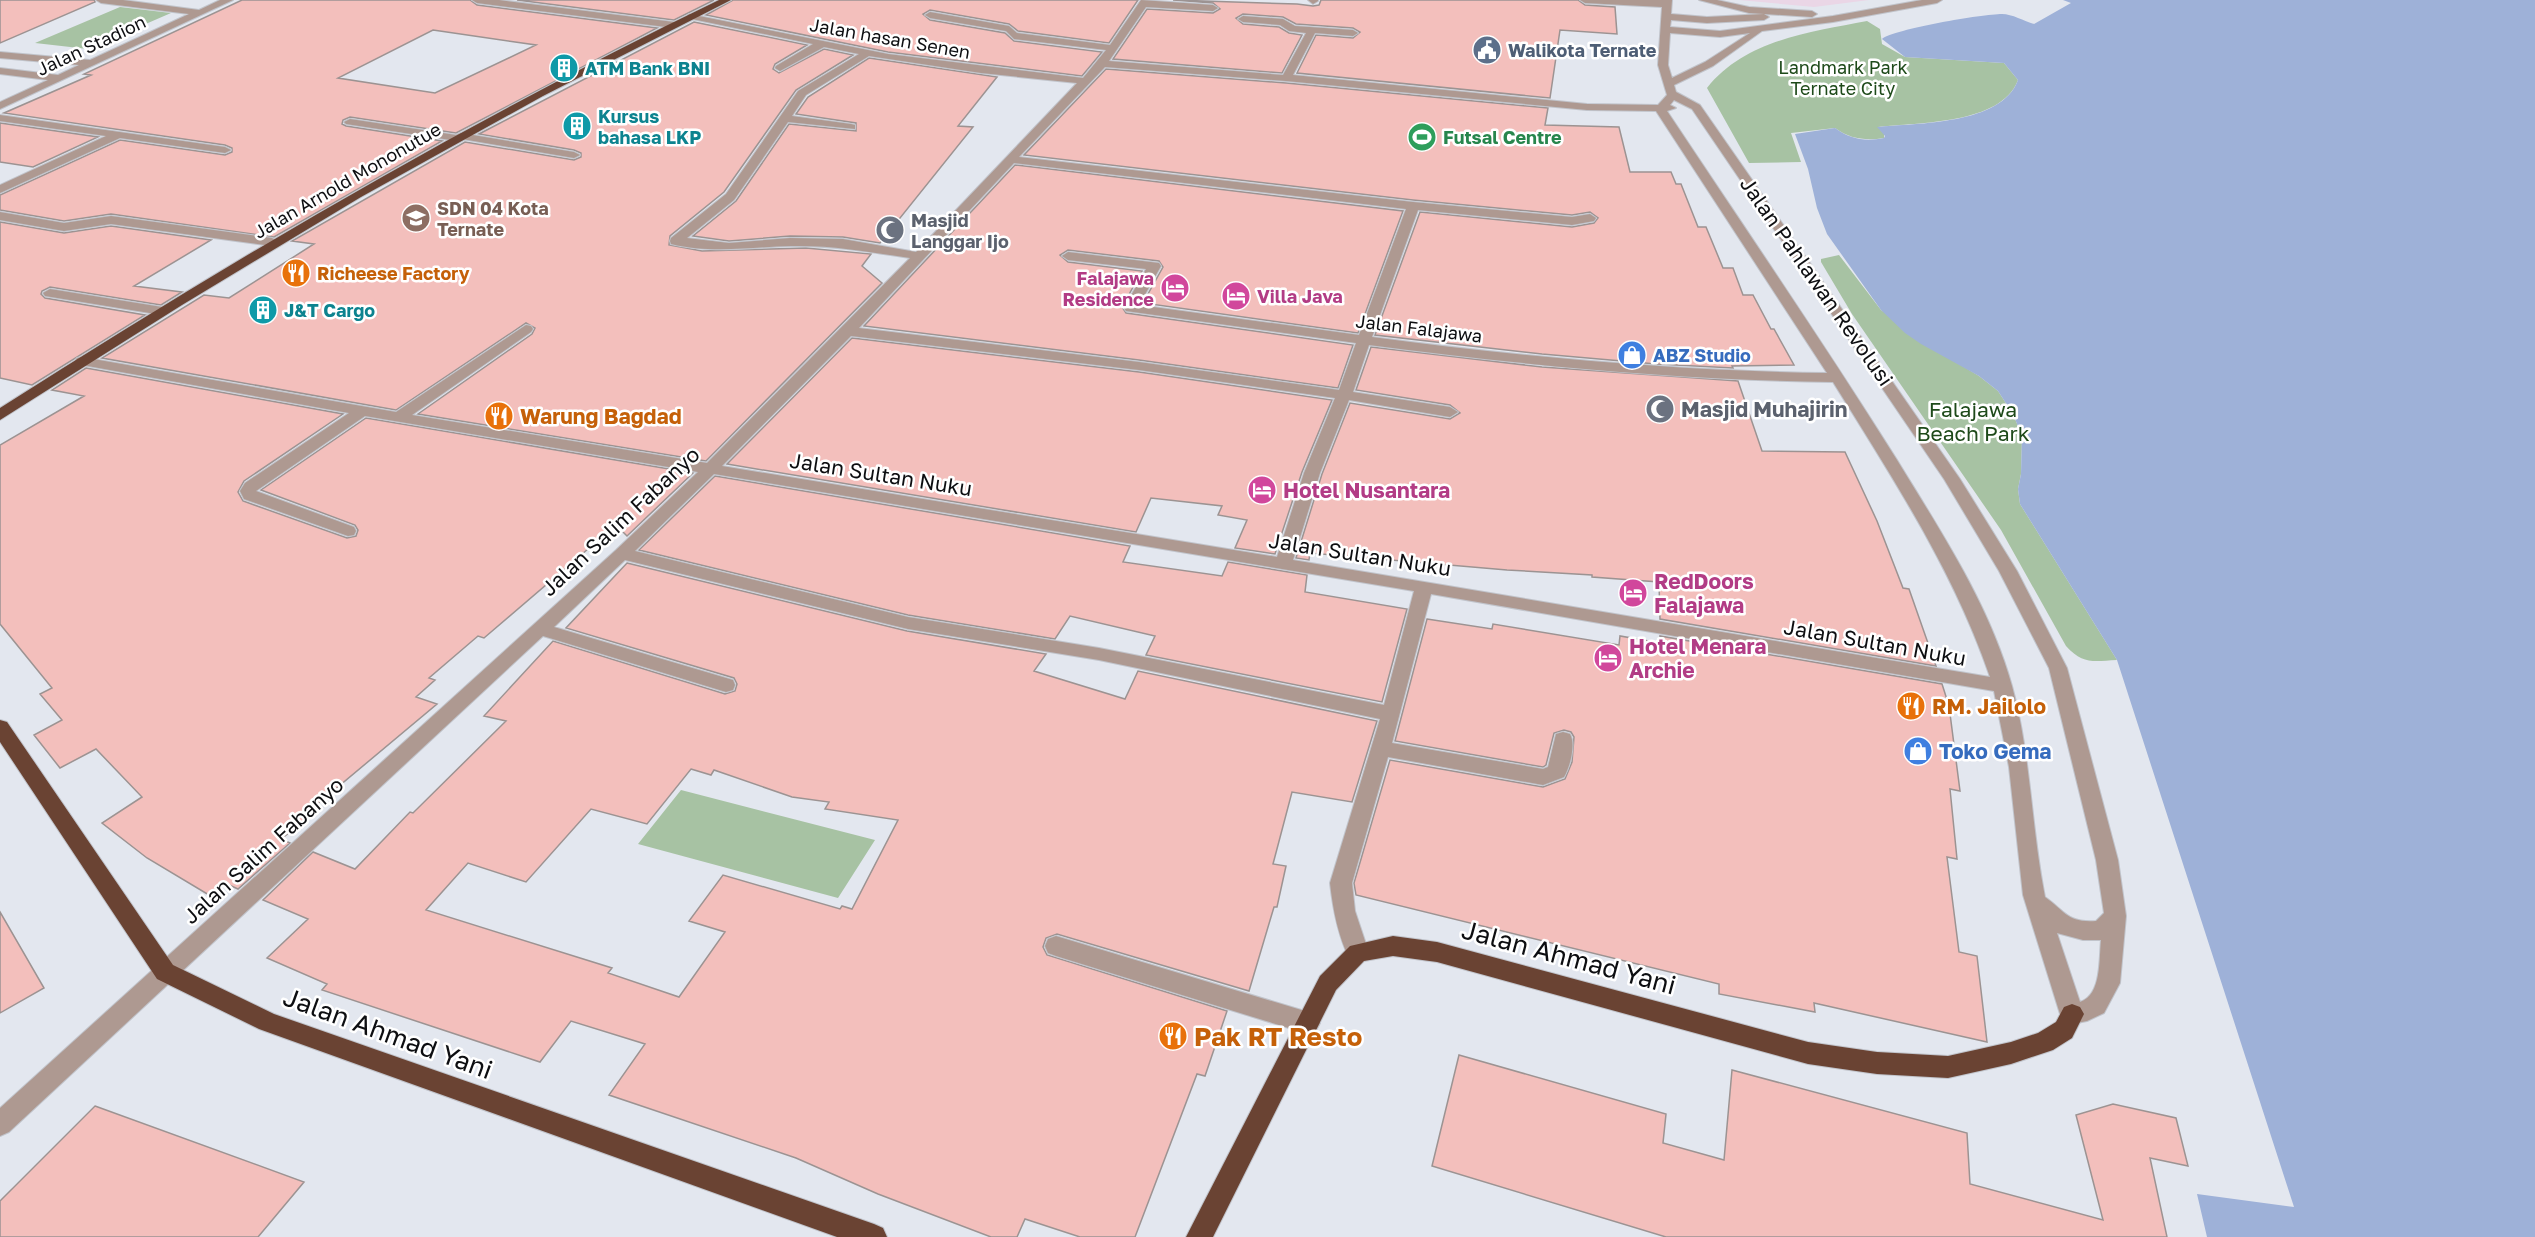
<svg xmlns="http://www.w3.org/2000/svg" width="2535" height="1237" font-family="'Golos Text',sans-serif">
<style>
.commercial{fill:#ead6e6}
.green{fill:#a7c2a3}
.water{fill:#9eb1d8}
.building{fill:#f3bfbc;stroke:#9c9392;stroke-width:1.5;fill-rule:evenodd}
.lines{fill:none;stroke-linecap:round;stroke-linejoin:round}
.minor-casing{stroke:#c1c4cb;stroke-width:2}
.highway-casing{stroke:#c1c4cb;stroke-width:2}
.minor{fill:#ae9991;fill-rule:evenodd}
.highway{fill:#6a4333;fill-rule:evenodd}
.labels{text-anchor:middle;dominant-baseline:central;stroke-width:5;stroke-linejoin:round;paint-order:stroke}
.far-street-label{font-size:18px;fill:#0d0e11;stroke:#fff}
.far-service-label{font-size:18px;font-weight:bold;fill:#4e5e75;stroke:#fff;text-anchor:start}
.far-park-label{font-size:18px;fill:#1e4a1a;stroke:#fff}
.far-culture-label{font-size:18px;font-weight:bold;fill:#0d838f;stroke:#fff;text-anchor:start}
.far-leisure-label{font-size:18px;font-weight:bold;fill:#27864d;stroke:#fff;text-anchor:start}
.far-education-label{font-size:18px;font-weight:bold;fill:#785e54;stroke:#fff;text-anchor:start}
.far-worship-label{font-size:18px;font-weight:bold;fill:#5b616d;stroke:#fff;text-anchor:start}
.far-food-label{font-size:18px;font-weight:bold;fill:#c56008;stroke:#fff;text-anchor:start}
.far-hotel-label{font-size:18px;font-weight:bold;fill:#b23c85;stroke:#fff;text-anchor:end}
.far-shop-label{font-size:18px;font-weight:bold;fill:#366cbe;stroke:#fff;text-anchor:start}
.street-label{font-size:21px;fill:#0d0e11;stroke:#fff}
.worship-label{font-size:21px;font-weight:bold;fill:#5b616d;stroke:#fff;text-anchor:start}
.park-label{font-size:21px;fill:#1e4a1a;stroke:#fff}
.food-label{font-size:21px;font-weight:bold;fill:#c56008;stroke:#fff;text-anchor:start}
.hotel-label{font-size:21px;font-weight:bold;fill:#b23c85;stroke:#fff;text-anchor:start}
.shop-label{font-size:21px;font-weight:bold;fill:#366cbe;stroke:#fff;text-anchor:start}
.near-street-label{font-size:26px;fill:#0d0e11;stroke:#fff}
.near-food-label{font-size:26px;font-weight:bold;fill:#c56008;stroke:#fff;text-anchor:start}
</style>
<rect width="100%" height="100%" fill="#e3e7ef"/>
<!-- commercial -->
<path class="commercial" d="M1739,0H1869L1814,7Z"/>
<!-- green -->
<path class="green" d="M120,7L171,13L88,49L35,43Z
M1867,21L1880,29L1882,44L1905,57L2004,63L2018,80C2001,125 1918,122 1878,127L1884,132V138C1866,141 1850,139 1835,128L1791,133L1801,162L1749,163L1707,88C1745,40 1810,32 1867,21Z
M1839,255L1881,310L1951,359L1979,376L1998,391L2013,414L2022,436L2021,474L2018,489L2020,504L2117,660C2094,661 2083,665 2066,646L2001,530L1852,314L1821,262V259Z
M681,790L875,840L838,898L638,844Z"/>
<!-- water -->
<path class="water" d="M2063,0H2535V1237H2207L2197,1194L2294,1207L2117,660L2020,504L2018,489L2021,474L2022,436L2013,414L1998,391L1979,376L1921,344L1905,333L1881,310L1827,234L1817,208L1808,169L1795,134L1835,128C1850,139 1865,142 1884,138L1885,136L1877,127C1917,123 2002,125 2018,80L2004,63L1905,57L1882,39C1894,29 1983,14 2002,14C2012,14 2024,21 2034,24L2071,3Z"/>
<!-- building -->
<path class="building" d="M0,0H94L95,2L0,43Z
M242,0H470L477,5L657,28L456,133L350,117L343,120L342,124L346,126L442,141L274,237L111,214L64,221L0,210V195L120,140L225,155L232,152V148L225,145L4,113L91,75L84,74ZM433,30L536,45L435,93L338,78Z
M517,0H714L674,20Z
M733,0H1138L1109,43L1018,31L1009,24L930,10L923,14L930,20L1005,33L1014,41L1102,52L1082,76L888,52L706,15Z
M1173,0L1297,4L1313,6L1319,5L1321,0H1578L1585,5L1615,7L1617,34L1560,30L1550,98L1297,73L1316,35L1353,38L1360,32L1353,28L1296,24L1283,17L1243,14L1236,18L1243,24L1279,27L1289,33L1302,35L1282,73L1113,59L1147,9L1213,13L1220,9L1213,3Z
M694,22L807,45L775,64L773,69L779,73L824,49L853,55L796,90L724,192L670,236L669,245L702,251L806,248L871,254L862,266L882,283L706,461L418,414L532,334L535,328L526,323L396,410L102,358L204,295L229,298L314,244L292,241L465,142L574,160L581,157V153L574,150L479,134Z
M869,58L997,77L958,126L973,127L880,243L843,237L790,236L729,241L693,236L736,201L789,124L856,131V123L796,114L808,97Z
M1106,69L1286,83L1548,108L1545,125L1619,127L1630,172H1671L1676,184H1681L1698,227H1706L1723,268H1733L1743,295H1753L1771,329H1774L1794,365L1732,366L1733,368L1656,364L1542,354L1375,335L1420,212L1572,227L1594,223L1598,218L1590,212L1572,215L1413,200L1024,155Z
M0,123L98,137L33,167L0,162Z
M1015,165L1403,211L1358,333L1143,303L1163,267L1159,261L1068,250L1060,255L1068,262L1142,271L1122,307L1126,313L1353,345L1338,388L1139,360L864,326Z
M0,222L64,233L111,226L211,240L134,286L182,292L161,305L50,287L42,291L41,294L45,298L145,315L32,385L0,378Z
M852,338L1139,372L1332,400L1302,472L1275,554L1235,548L1247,520L1218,515L1222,506L1151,498L1136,532L727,464Z
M1371,347L1542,367L1738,381L1762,451L1845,452L1877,521L1903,588L1909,589L1936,666L1660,619L1659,582L1592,577V575L1507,570L1310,553L1309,560L1296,558L1322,474L1350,403L1450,419L1460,413L1450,405L1356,390Z
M86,368L343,414L244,481L238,492L243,501L347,538L356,536L358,530L355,525L261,490L366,418L693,473L627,536L616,525L484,638L478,636L429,678L435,680L416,697L437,704L308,812L313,815L281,839L290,843L238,889L225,883L209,895L147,858L102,823L142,797L96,749L60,768L34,735L62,720L40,694L52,688L0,624V445L84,396L52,390Z
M715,476L1130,546L1123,562L1222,576L1228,562L1307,575L1305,592L1407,609L1382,702L1146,655L1155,636L1070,616L1055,639L908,615L639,550Z
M627,563L907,631L1046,654L1034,671L1125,699L1138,671L1377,721L1352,802L1292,792L1273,864L1286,866L1277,907H1274L1249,991L1057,934L1046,938L1043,947L1047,955L1227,1011L1205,1076L1197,1074L1135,1237H1080L1025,1219L1017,1237H991L878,1194L796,1158L609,1095L645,1044L571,1021L540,1062L322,990L327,984L267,958L308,919L263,900L313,852L355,869L410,812L413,813L506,721L484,716L553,641L725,694L735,691L737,684L734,678L566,628ZM691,769L711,775L714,770L792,797L829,802L825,809L898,820L852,909L842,906L840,909L723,875L689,921L725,932L679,997L608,973L612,968L426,910L468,863L526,882L591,809L647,824Z
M1427,619L1492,629L1493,624L1619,645L1620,636L1660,643V636L1942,684L1949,706L1960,791L1950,789L1957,859L1947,857L1959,952L1977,956L1987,1042L1814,1003L1815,1012L1719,994V984L1356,895L1354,883L1390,760L1543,787L1565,779L1572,762L1574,737L1571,732L1564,730L1554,733L1546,765L1543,767L1395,741Z
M0,912L44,988L0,1013Z
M1459,1055L1666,1114L1663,1143L1724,1160L1732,1070L1967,1133L1970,1184L2103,1220L2076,1115L2113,1104L2176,1118L2188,1166L2150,1158L2167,1237H1666L1432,1166Z
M95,1106L304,1182L258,1237H0V1201Z"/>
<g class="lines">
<!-- minor casing -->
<g class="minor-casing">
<path id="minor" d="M96,0H123L199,10L220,0H233L0,109V102L48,80L0,74V68L58,75L79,65L0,58V52L90,60L189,14L101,3Z
M472,0H499L674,22L679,25L674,28L477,3Z
M1141,0L1213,5L1218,8L1213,11L1146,7L1109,61L1283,75L1306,33L1289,31L1280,25L1243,22L1238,19L1243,16L1283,19L1295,26L1353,30L1358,33L1353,36L1315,33L1293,75L1587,104L1658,105L1667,95L1658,65L1662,7L1585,3L1580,0H1672L1671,14L1707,17L1764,14L1769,17L1764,20L1707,23L1671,20L1670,27L1720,31L1833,16L1922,0H1942L1937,3L1833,22L1762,31L1713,66L1674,85L1676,92L1700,105L1960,479L2017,571L2067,668L2118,860L2126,916L2120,983L2104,1013L2087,1021L2072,1024L2064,1021L2060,1014L2023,895L2009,767L1994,691L1431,594L1392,743L1543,769L1548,767L1556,734L1563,732L1570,734C1576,744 1570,767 1564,777L1543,785L1388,757L1352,883L1355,911L1369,953L1366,960L1358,963L1350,960C1338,936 1333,910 1330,883L1380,719L1099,660L908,629L625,560L554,627L733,680L735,685L733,690L726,692L543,636L9,1132L0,1136V1108L616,550L698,472L365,416L256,491L354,527L356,531L354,535L348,536L244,499L240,491L245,483L349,413L82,365L77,364L75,361L77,358L82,357L396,412L526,325L531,326L533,329L531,332L412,415L707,463L910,258C870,252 832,245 791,246C750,247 713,254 671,244L670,241L671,238L726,194L798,91L859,54L824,47L780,71L775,68L776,66L813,44L692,19L687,16L689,14L888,54L1083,78L1106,50L1014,39L1006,31L930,18L925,15L930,12L1009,26L1017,33L1110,45ZM1670,33L1720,37L1750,33L1705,62L1672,78L1668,65ZM869,56L981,73L1077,83L916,252L843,239L790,238L729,243L687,238L734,200L788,122L855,129V125L851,124L792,116L806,95ZM1105,67L1286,81L1587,110L1656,111L1827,373C1675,371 1523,357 1372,337L1418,210L1572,225L1594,221L1596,218L1590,214L1572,217L1413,202L1019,157ZM1674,100L1692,109L1944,479L1999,571L2049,668L2096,860L2104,913L2096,921C2067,923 2065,911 2045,897C2031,827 2031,755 2012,686C1989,604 1941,532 1897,460C1823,342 1744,227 1667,111L1676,108L1670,105ZM1014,163L1406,209L1359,335L1139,305L1161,266L1159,263L1068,252L1062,256L1068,260L1146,269L1124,308L1126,311L1356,343L1339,390L1139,362L859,328ZM851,336L1139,370L1335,398L1304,473L1277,557L722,466ZM1369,345C1523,365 1677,380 1833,382C1892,477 1954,571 1990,677L1293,560L1320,473L1349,400L1450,417L1458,412L1450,407L1353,392ZM714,474L1414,591L1384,705L1099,648L908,617L635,551ZM2057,933L2083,940H2101C2099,958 2102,995 2080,1002Z
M1308,0H1318V1L1313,4Z
M1699,0H1717L1749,7L1812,11L1817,14L1812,17L1749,13Z
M0,115L225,147L231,150L225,153L120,138L0,193V185L106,136L0,121Z
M350,119L456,135L461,133L574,152L580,155L574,158L462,139L457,141L346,124L344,122Z
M0,212L64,223L111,216L272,238L278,242L272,246L111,224L64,231L0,220Z
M50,289L162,307L169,311L162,315L45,296L43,293Z
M1056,936L1308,1012L1316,1016L1320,1023L1316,1030L1308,1034L1056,956L1048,953L1045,946L1048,939Z"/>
</g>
<!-- highway casing -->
<g class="highway-casing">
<path id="highway" d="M719,0H731L543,96L361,197L182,305L0,420V408C233,259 470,120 719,0Z
M0,720L7,722L173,965L274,1014L874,1224L883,1228L887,1237H837L259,1029L157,979L0,742Z
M1393,936L1437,942L1808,1042L1877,1052L1948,1056L2011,1042L2038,1033L2056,1022L2064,1007L2072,1004L2080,1007L2084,1014L2072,1038L2053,1050L2011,1064L1948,1078L1877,1074L1808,1064L1437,962L1393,956L1364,961L1336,990L1213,1237H1186L1320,976L1350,946Z"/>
</g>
<!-- minor -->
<use href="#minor" class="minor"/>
<!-- highway -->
<use href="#highway" class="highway"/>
</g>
<!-- icons -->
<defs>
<g id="civic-disc" transform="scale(1.5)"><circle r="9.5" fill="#5c6f8a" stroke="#fff"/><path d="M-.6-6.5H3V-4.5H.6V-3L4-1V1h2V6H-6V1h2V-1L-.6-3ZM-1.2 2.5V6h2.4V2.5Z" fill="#fff"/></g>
<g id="building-disc" transform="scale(1.5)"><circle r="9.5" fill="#0f9aa8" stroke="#fff"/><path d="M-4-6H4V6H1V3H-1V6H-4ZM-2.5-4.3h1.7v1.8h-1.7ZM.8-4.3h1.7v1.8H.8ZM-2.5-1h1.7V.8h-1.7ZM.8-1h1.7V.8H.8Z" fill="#fff"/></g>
<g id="stadium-disc" transform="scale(1.5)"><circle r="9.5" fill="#2e9e5b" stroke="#fff"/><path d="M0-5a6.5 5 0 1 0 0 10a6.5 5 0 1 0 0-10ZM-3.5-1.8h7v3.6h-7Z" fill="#fff"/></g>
<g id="school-disc" transform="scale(1.5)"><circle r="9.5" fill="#8d6e63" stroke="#fff"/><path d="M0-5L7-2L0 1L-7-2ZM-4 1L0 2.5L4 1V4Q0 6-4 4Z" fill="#fff"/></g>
<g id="mosque-disc" transform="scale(1.5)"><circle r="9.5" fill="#6b7280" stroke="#fff"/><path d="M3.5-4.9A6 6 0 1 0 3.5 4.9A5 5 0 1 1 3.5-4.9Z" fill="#fff"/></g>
<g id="restaurant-disc" transform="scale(1.5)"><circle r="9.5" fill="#e8710a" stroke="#fff"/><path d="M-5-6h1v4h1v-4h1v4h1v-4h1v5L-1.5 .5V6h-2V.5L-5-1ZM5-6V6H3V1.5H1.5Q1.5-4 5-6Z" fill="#fff"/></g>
<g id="hotel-disc" transform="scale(1.5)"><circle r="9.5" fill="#d1479c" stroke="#fff"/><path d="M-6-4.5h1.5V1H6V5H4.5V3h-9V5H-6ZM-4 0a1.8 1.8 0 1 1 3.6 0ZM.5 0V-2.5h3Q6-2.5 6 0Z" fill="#fff"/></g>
<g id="shop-disc" transform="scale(1.5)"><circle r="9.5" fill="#3f7fe0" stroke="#fff"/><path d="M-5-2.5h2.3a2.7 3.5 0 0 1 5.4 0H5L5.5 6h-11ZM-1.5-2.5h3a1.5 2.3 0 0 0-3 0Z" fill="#fff"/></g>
</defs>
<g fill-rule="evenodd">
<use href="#civic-disc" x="1487" y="50"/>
<use href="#building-disc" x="564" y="68"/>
<use href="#building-disc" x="577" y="126"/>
<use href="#stadium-disc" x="1422" y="137"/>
<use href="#school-disc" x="416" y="218"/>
<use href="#mosque-disc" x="890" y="230"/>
<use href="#restaurant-disc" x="296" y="273"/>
<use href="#hotel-disc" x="1175" y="288"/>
<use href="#hotel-disc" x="1236" y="296"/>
<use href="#building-disc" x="263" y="310"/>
<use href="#shop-disc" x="1632" y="355"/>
<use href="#mosque-disc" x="1660" y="409"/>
<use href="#restaurant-disc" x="499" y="416"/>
<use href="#hotel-disc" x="1262" y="490"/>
<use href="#hotel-disc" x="1633" y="593"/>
<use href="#hotel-disc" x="1608" y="658"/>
<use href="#restaurant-disc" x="1911" y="706"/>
<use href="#shop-disc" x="1918" y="751"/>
<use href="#restaurant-disc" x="1173" y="1036"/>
</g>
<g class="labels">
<!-- far-street labels -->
<g class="far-street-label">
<text transform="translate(890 38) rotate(10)">Jalan hasan Senen</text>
<text transform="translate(91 45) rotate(-25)">Jalan Stadion</text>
<text transform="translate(347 180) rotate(-30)">Jalan Arnold Mononutue</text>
<text transform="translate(1419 328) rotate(7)">Jalan Falajawa</text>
</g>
<!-- far-service labels -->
<g class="far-service-label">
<text x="1508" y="50">Walikota Ternate</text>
</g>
<!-- far-park labels -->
<g class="far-park-label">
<text x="1843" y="67">Landmark Park<tspan x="1843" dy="21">Ternate City</tspan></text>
</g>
<!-- far-culture labels -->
<g class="far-culture-label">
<text x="585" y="68">ATM Bank BNI</text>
<text x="598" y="116">Kursus<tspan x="598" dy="21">bahasa LKP</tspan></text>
<text x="284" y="310">J&amp;T Cargo</text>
</g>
<!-- far-leisure labels -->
<g class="far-leisure-label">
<text x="1443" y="137">Futsal Centre</text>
</g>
<!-- far-education labels -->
<g class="far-education-label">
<text x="437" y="208">SDN 04 Kota<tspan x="437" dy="21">Ternate</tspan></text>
</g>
<!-- far-worship labels -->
<g class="far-worship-label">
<text x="911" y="220">Masjid<tspan x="911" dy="21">Langgar Ijo</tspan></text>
</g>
<!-- far-food labels -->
<g class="far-food-label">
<text x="317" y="273">Richeese Factory</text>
</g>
<!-- far-hotel labels -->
<g class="far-hotel-label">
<text x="1154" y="278">Falajawa<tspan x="1154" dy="21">Residence</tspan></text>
<text x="1257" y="296" text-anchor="start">Villa Java</text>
</g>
<!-- far-shop labels -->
<g class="far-shop-label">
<text x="1653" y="355">ABZ Studio</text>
</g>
<!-- street labels -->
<g class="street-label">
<text transform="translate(1817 281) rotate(55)">Jalan Pahlawan Revolusi</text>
<text transform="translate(881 474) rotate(9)">Jalan Sultan Nuku</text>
<text transform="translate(620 521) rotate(-43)">Jalan Salim Fabanyo</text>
<text transform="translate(1360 554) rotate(9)">Jalan Sultan Nuku</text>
<text transform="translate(1875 642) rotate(10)">Jalan Sultan Nuku</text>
<text transform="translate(263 850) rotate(-42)">Jalan Salim Fabanyo</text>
</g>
<!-- worship labels -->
<g class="worship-label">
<text x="1681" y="409">Masjid Muhajirin</text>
</g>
<!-- park labels -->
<g class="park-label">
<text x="1973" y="409">Falajawa<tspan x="1973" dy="24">Beach Park</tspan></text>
</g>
<!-- food labels -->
<g class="food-label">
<text x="520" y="416">Warung Bagdad</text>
<text x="1932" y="706">RM. Jailolo</text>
</g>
<!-- hotel labels -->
<g class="hotel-label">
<text x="1283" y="490">Hotel Nusantara</text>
<text x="1654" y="581">RedDoors<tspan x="1654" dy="24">Falajawa</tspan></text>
<text x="1629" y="646">Hotel Menara<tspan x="1629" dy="24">Archie</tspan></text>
</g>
<!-- shop labels -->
<g class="shop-label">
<text x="1939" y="751">Toko Gema</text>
</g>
<!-- near-street labels -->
<g class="near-street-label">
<text transform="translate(1569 957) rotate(15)">Jalan Ahmad Yani</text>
<text transform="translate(388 1033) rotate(20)">Jalan Ahmad Yani</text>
</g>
<!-- near-food labels -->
<g class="near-food-label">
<text x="1194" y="1036">Pak RT Resto</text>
</g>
</g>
</svg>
